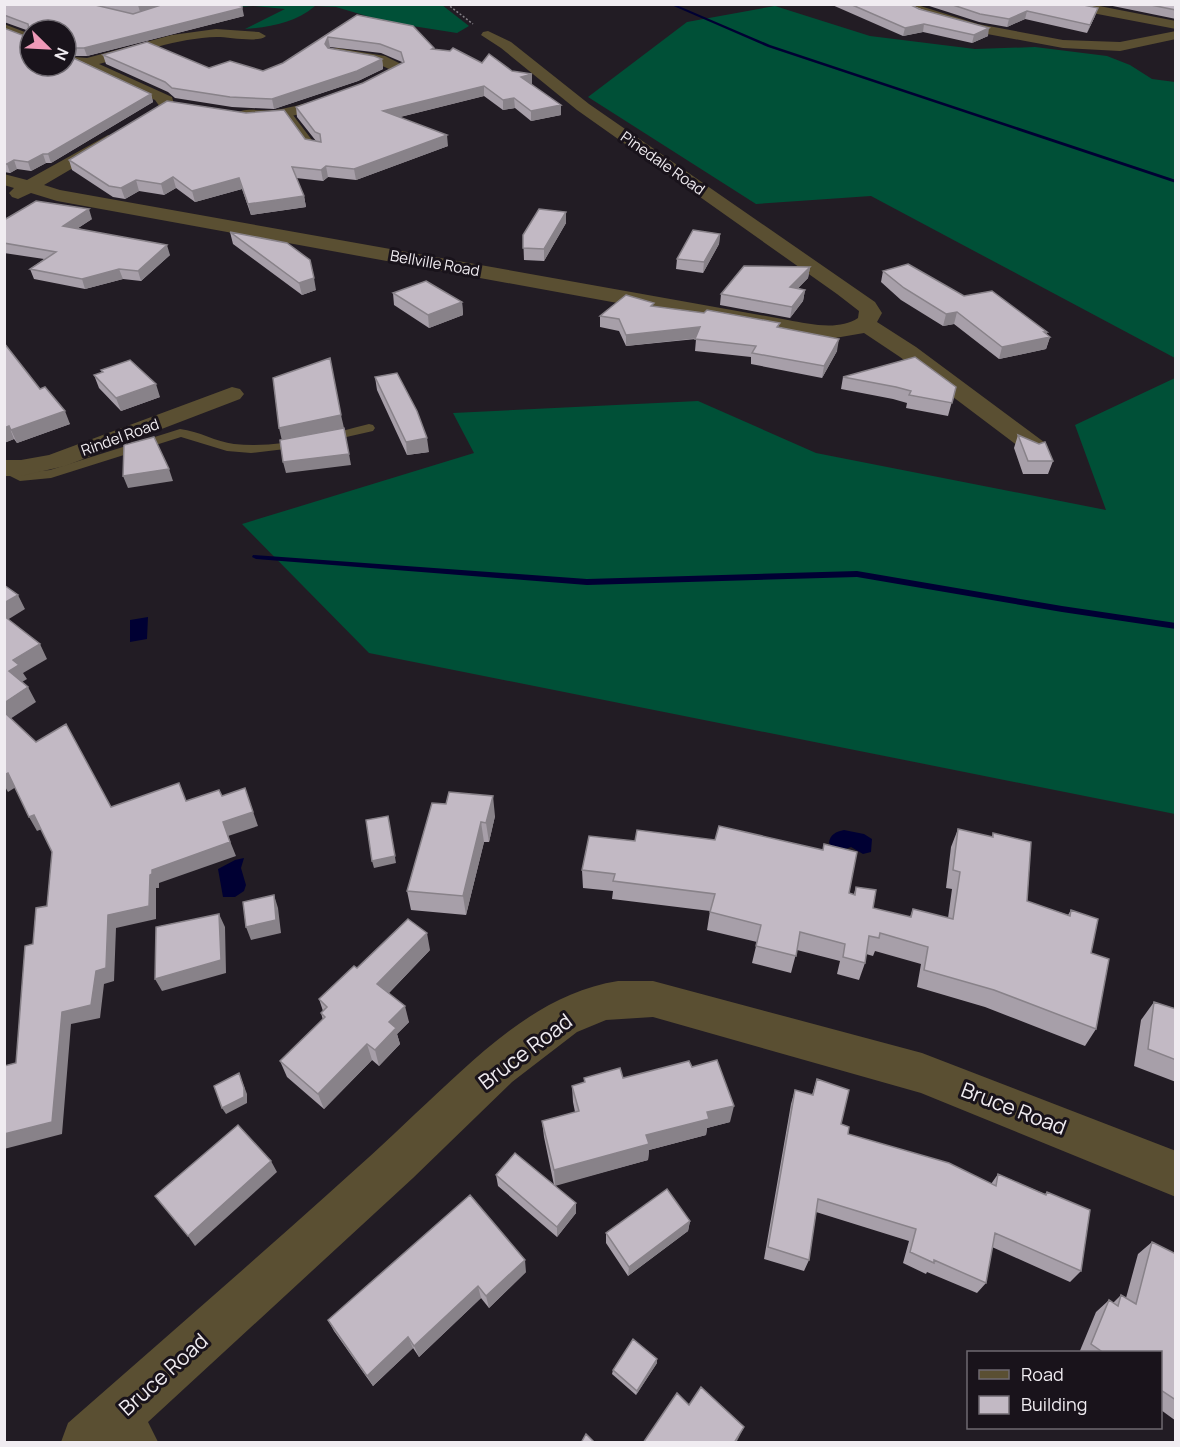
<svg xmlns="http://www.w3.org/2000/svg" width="1180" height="1447" font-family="Manrope,sans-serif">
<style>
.forest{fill:#005037}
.water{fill:#003}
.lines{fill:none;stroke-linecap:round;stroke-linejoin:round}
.stream{fill:#003;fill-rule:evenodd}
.path{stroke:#868188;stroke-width:1.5;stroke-dasharray:2 2;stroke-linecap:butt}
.service{fill:#5a4f32;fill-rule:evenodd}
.minor{fill:#5a4f32;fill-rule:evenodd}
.wall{fill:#a79fa9}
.shaded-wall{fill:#888289}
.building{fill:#c2b9c4;stroke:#888289;stroke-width:1.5;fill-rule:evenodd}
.labels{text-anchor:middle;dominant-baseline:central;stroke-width:6;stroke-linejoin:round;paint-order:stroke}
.far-street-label{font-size:15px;fill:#f0ecf1;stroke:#19131b}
.near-street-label{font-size:21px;fill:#f0ecf1;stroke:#19131b}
</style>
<rect width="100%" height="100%" fill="#221c24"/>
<!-- forest -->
<path class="forest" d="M227,4L442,5L469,26L457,33L387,22L336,7L315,6C295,23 271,27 245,29L285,9L253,6L223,8Z
M775,6L870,36L975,49L1035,47L1107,56L1130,65L1152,79L1175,82V358L871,196L756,204L588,97L687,22Z
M1175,378V814L369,653L242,524L474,453L453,413L698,401L816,453L1106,510L1075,425Z"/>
<!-- water -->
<path class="water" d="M148,617L147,639L130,642V620Z
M844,830L864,834L872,839L871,852L863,854L851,847L843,850L834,849L829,843C830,834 836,832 844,830Z
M244,858L241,868L246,885L244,891L235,897H223L218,869L235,860Z"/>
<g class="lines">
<!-- stream -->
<path class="stream" d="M674,4L770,45L1176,180V183L768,47L669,4Z
M253,555L587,579L857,571L1062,606L1176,623V629L1062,612L857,577L587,585L256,559L252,557Z"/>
<!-- path -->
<path class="path" d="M447,4L473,24"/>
<!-- service -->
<path class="service" d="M284,111H290L315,144L321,147V151L309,148L283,113Z
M369,424L373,425L375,428L373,431L302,447L251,453L227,451L181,437L51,478L20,481L4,473V464L22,473L50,470L180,429C199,431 216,442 234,444C279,449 326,435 369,424Z"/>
<!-- minor -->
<path class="minor" d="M895,4H914L978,24L1063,40L1120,42L1176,31V39L1120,51L1063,48L971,31L918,15Z
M1060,4H1089L1176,21V29L1066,8Z
M4,24L30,34V43L4,33Z
M216,29L259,32L266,36C259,43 229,37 217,37C177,38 138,53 99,64L172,97L174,104L166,109L160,107L155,100L80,66L72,60L74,57L87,58L172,35Z
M488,31L511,42L589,104L875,302L882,313L877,322L916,347L1044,442L1048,447L1044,452L1035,455L1026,452L900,357L864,333L835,338L788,334L57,201L31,193L18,199L12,197L9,193L14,188L4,185V174L27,180L108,135L116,140L114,144L44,185L60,190L788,320C809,324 839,331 858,318L859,311L837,294L577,110L501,48L481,35L483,32Z
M337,48L385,56L401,64L403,71C388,91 252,137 235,115C242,106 263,112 275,110C309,105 359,87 389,69L376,63L332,55L330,52L332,49Z
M232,387L240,389L244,394L240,399L65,466L21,476H4V460H21L49,455Z
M618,981H653L922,1053L1176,1151V1197L921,1093L653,1017L606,1020L577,1032L512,1082L413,1178L148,1422L158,1442H61L68,1423C155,1347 242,1271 328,1194C357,1168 387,1141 415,1114C474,1060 535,994 618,981Z"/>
</g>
<!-- wall -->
<path class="wall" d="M4,4H232L244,16L87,56H72V57L151,94L153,102L51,163H46L31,171L17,169L10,173L4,172V28L27,37L30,35L29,31L4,22Z
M830,4H909L988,36L972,43L923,32L903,36Z
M923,4H1079L1095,16L1087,33L1025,19L1007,27L979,22Z
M1103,4H1176V19Z
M357,15L434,49L512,71L532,84H531L561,115L531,121L515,108L503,110L484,96L400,117L448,146L356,180L328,177L323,181L296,178L304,196L306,207L251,215L242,189L195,202L176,188L164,195L139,191L125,199L113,197L72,170L69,160L305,139L316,141L297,117L296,107L363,83L402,63V62L381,53L330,47L329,48L382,59L383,69L358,81L274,109L232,107L175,98L168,92L106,64L103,55L209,68L263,71L283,63Z
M566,212V223L544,261L524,260L523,235Z
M92,219L78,228L170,255L141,281L123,279L85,289L34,279L30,269L44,259L4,253V220Z
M230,232L316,290L302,295L233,244Z
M720,234L719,244L703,273L676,269L677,259Z
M810,267L808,278L798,288L805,290L803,301L790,318L720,305L721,294Z
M883,271L964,296L1047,332L1046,334L1050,337L1046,349L999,359L954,324L943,326L901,300L881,282Z
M393,293L462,302L463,315L429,328L394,305Z
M654,307L780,327L837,351L822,378L751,364V357L695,351L696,339L626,346L619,331L600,327V316Z
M4,343L40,389L70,424L17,443L14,439L4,443Z
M101,370L160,397L121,411L99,388L94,375L102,373Z
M375,377L429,452L407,455L377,390Z
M843,377L956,387L948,416L906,408L907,403L893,399L841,389Z
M1018,435L1053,461L1048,474H1023L1014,448Z
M432,803L495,816L489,842H484L466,915L411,910L407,891Z
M958,829L992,837L993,833L1027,901L1068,915L1071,910L1091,953L1096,1029L1085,1046L985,1007L917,987L921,964L875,951L873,956L866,954L865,963L859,980L837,974L840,961L797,950L791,973L752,963L757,942L707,930L710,911L612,899L613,891L583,888L582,870L854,894L856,887L873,908L910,917L913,909L948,918L952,889L946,888L951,847Z
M430,950L389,993L409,1022L397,1034L400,1044L379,1066L372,1060L324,1109L287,1077L280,1061L323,1020L321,1013L323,1011L319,999L357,968Z
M1154,1002L1176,1009V1082L1134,1066L1141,1020Z
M692,1067L730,1122L707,1128L706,1135L649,1150L648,1160L555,1185L576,1213L557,1237L498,1186L496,1175L554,1185L544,1137L542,1121L575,1112L573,1102L572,1086L584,1083V1078H623Z
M817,1079L841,1124L848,1134L991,1184L998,1174L1045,1194L1047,1192L1081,1271L1070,1282L992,1247L986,1283L977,1293L927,1272L926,1274L903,1263L909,1241L816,1212L809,1260L804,1271L764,1259L791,1104L795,1090L812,1095Z
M690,1221L688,1231L628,1276L606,1243V1233Z
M1152,1242L1176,1254V1421L1161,1410V1353H1079L1096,1312L1109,1300L1113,1303L1121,1295L1126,1298L1138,1254Z
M526,1272L489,1308L481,1298L419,1357L413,1348L373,1386L334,1331L328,1320Z
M657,1363L636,1395L612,1374L613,1370Z"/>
<!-- shaded-wall -->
<path class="shaded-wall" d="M139,4H169L140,12L138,5Z
M242,6L244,16L87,56L84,48Z
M1098,8L1095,16L1087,33L1090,25Z
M1027,11L1025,19L1007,27L1009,19Z
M924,24L923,32L903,36L905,28Z
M989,28L988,36L972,43L974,35Z
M328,37L330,47L326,53L325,44Z
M70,48L72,56L70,61L68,53Z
M382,59L383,69L358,81L274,109L272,99Z
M532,74V84L522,87L521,77Z
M484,86V96L384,121L383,111Z
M151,94L153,102L51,163L48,154Z
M514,98L515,108L503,110V100Z
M561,105V115L531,121V111Z
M447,135L448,146L356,180L354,169Z
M43,154L46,163L31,171L28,162Z
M14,160L17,169L10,173L7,164Z
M326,166L328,177L323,181L321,170Z
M173,177L176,188L164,195L161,184Z
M239,178L242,189L195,202L192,191Z
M136,180L139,191L125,199L121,188Z
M304,196L306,207L251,215L248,204Z
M89,209L92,219L66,236L63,226Z
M566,212V223L544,261V249Z
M720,234L719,244L703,273L704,262Z
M167,245L170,255L141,281L138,271Z
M810,267L808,278L789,298L790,287Z
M119,269L123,279L85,289L82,279Z
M314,278L316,290L302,295L299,283Z
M805,290L803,301L790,318L792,307Z
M462,302L463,315L429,328L428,315Z
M957,312L954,324L943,326L946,314Z
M700,327L699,338L626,346V335Z
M1047,332L1045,338L1050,337L1046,349L999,359L1002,347Z
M839,339L837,351L822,378L824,366Z
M156,384L160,397L121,411L116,398Z
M65,411L70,424L17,443L11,430Z
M341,415L344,428L282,441L279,428Z
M9,426L14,439L4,443V428Z
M427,438L429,452L407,455L406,442Z
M349,454L351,465L286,473L283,462Z
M169,469L173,481L128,488L123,476Z
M18,595L25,609L4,622V603Z
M40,644L47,659L23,673L27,679L17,685L9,671L13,660Z
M28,687L36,702L7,721L4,717V703Z
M8,773L16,787L8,792L4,785V775Z
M245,788L258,826L228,836L236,856L159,883V888H156V919L116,928L114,981L104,984L100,1018L71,1024L62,1134L4,1149V1134L62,1012L96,971L108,915L150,875L152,870L223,822Z
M493,796L495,816L489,842L486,823Z
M34,815L42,829L37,831L29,817Z
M388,816L396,863L374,868L372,861Z
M481,822L484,842L466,915L463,896Z
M274,895L278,908L281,933L251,940L246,927Z
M219,914L225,927L226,973L162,991L155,979Z
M427,933L430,950L382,1000L377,984Z
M405,1006L409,1022L397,1034L400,1044L379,1066L375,1050L389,1022Z
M367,1044L372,1060L324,1109L318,1094Z
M239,1073L247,1094V1103L226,1114L222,1108Z
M734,1106L730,1122L707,1128L706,1135L649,1150L648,1160L555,1186L554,1170L707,1112Z
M271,1161L277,1172L195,1246L188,1236Z
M576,1203V1213L557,1237V1227Z
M690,1221L688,1231L628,1276L629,1267Z
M525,1260L526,1272L489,1308L486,1296Z
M478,1286L481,1298L419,1357L414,1346Z
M408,1337L413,1348L373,1386L367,1376Z
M657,1359V1363L636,1395L637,1391Z
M744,1427L736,1443H734Z"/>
<!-- building -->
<path class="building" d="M4,4H91L133,14L164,4H232L242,6V8L84,48H70L68,53L71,57L151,94L48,154H43L28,162L14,160L7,164H4V28L27,37L30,35L28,24L4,15ZM30,30H66V66H30Z
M850,4H909L919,9L989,28L974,35L924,24L905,28Z
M950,4H1079L1098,8L1090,25L1027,11L1009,19L980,14Z
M1146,4H1176V10Z
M357,15L413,26L434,48L432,49L450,51L453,48L482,63L489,54L512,71L532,74L521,77L561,105L531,111L514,98L503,100L484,86L383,111L447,135L354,169L326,166L321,170L292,167L304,196L248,204L239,178L192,191L173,177L161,184L136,180L121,188L109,186L69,160L167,101L246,113L284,110L305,139L321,142L320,134L315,132L296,107L363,83L404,62L401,52L380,44L328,37L325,44L328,48L374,56L382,59L357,71L272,99L230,97L172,88L165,82L103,55L147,42L209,68L230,61L263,71L283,63Z
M36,201L89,209L63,226L167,245L138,271L119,269L82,279L30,269L56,252L4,243V220Z
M539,209L566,212L544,249L523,248V235Z
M693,230L720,234L704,262L677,259Z
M230,232L287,243L310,260L314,278L299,283Z
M908,264L964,296L992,291L1047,332H1044L1050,337L1002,347L957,312L946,314L904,288L883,271Z
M744,266L810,267L790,287L805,290L792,307L721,294Z
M426,281L462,302L428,315L393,293Z
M626,295L654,303L651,306L704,313L707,310L780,323L777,327L839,339L824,366L752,353L756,346L695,339L700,327L626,335L619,319L600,316Z
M4,343L40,389L45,387L65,411L11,430L9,426L4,428Z
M915,357L956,387L952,403L909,395L911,391L896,387L843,377Z
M330,358L341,415L279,428L273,378Z
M130,360L156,384L116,398L94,375L103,372L101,370Z
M397,373L417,411L427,438L406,442L375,377Z
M344,428L349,454L283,462L280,440Z
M1018,435L1039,444L1045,442L1053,461H1028Z
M154,437L169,469L123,476L124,445Z
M4,585L18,595L4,603Z
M4,616L40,644L13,660L19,665L9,671L28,687L4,703Z
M4,712L36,742L66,724L111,807L179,783L186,801L219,790L222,796L245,788L253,812L223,822L230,842L152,870V874L150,875L149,906L108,915L106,968L96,971L91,1005L62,1012L52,1122L4,1134V1066L16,1063L25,946L33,944L36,908L47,906L52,852L34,815L29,817L8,773L4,775Z
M449,792L493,796L486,823L481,822L463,896L407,891L432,803L446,804Z
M388,816L395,856L372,861L366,820Z
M719,826L823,850L824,844L857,852L849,893L855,895L856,887L876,890L873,908L911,917L913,909L953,919L960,872L953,870L958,829L993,837V833L1031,842L1027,901L1070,916L1071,910L1098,919L1091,953L1109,959L1096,1029L994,990L924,970L928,947L880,933L879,938L869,936L865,963L843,957L845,944L800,932L796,956L756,946L761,925L710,912L715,894L613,881L615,874L582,870L589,836L635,841L637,830L715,840Z
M274,895L276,920L246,927L243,902Z
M219,914L221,960L155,979L156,927Z
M408,919L427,933L377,984L405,1006L389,1022L396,1028L375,1050L367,1044L318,1094L280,1061L325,1017L321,1013L327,1007L319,999L354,966L357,968Z
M1154,1002L1176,1009V1060L1148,1049Z
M717,1060L734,1106L707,1112L709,1119L646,1135L649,1144L554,1170L542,1121L579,1111L572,1086L585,1082L584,1078L620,1068L623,1078L689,1061L692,1067Z
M239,1073L244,1088V1097L222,1108L214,1086Z
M817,1079L849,1090L841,1124L849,1127L848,1134L949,1163L996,1186L998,1174L1046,1195L1047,1192L1090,1210L1081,1271L995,1233L986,1283L934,1260V1263L910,1252L916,1229L818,1199L809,1260L768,1247L795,1090L813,1095Z
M238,1125L271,1161L188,1236L155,1196Z
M515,1153L576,1203L557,1227L496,1175Z
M667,1189L690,1221L629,1267L606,1233Z
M470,1195L525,1260L486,1296L478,1286L414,1346L408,1337L367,1376L328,1320Z
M1152,1242L1176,1254V1400L1161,1390V1353H1104L1091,1344L1109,1300L1118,1306L1121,1295L1136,1304Z
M633,1339L657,1359L637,1391L613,1370Z
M701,1387L744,1427L734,1443H643L677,1393L689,1405Z
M586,1434L595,1443H581Z"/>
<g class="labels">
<!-- far-street labels -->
<g class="far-street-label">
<text transform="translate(663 163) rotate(35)">Pinedale Road</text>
<text transform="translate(435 263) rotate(10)">Bellville Road</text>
<text transform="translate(120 437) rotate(-20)">Rindel Road</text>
</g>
<!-- near-street labels -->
<g class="near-street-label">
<text transform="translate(525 1051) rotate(-37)">Bruce Road</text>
<text transform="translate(1014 1108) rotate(21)">Bruce Road</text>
<text transform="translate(163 1374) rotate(-42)">Bruce Road</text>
</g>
</g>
<!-- border -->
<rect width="1180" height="1447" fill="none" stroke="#f0ecf1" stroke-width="12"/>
<!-- legend -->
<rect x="967" y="1351" width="195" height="78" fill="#19131b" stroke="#6f6a71" stroke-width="1.5"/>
<rect x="979" y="1370" width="30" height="9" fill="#5a4f32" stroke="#6f6a71" stroke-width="1.5"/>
<text x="1021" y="1381" font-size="18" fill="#f0ecf1">Road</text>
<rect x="979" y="1396" width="30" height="18" fill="#c2b9c4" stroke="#6f6a71" stroke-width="1.5"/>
<text x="1021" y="1411" font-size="18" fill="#f0ecf1">Building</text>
<!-- north arrow -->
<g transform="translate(48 48) rotate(114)"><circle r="28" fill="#19131b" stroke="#6f6a71" stroke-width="1.5"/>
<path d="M0-4.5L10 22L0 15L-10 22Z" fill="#ef9ab8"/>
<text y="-9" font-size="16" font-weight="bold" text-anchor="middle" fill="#f0ecf1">N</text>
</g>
</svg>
